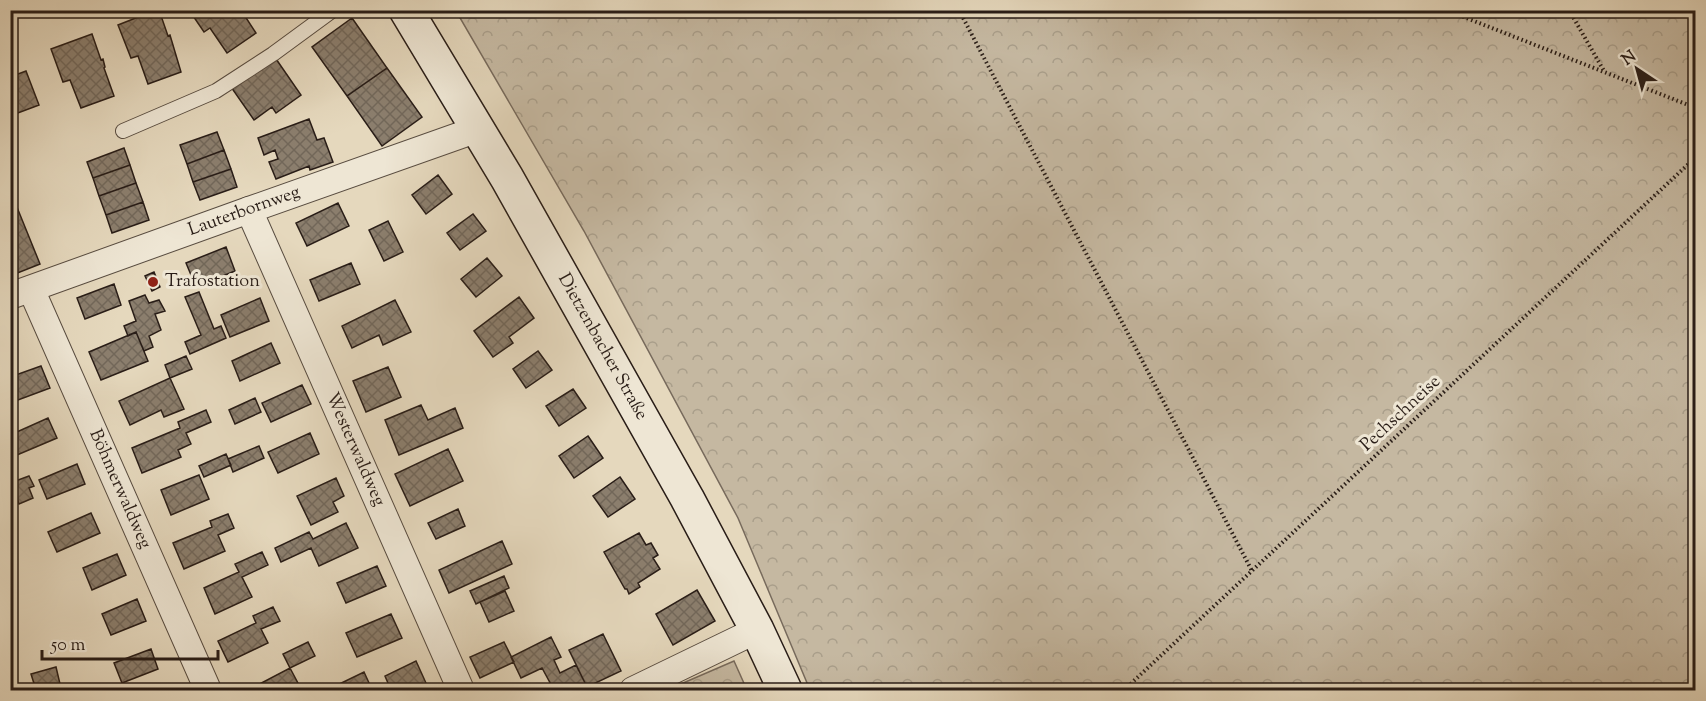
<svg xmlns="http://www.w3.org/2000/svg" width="1706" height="701" font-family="'Sorts Mill Goudy',serif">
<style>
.forest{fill:url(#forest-crowns);stroke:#776a5c;stroke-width:1.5}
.building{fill:url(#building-cross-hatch);stroke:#291d17;stroke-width:1.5}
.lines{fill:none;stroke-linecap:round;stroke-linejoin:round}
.lane-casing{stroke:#584c40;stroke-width:16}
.street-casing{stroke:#584c40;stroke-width:28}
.secondary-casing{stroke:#291d17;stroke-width:36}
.path{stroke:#291d17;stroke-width:4;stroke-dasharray:1.5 3;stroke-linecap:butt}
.lane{stroke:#eee6d4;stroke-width:14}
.street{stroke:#eee6d4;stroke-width:26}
.secondary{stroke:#eee6d4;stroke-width:33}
.poi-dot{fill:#8f2418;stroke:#eee6d4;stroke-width:2}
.labels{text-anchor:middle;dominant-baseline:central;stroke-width:6;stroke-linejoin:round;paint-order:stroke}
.street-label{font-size:18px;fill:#291d17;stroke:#eee6d4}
.poi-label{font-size:18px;fill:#291d17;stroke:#eee6d4;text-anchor:start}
</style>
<defs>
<pattern id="forest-crowns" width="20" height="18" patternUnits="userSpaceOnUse" patternTransform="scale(1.5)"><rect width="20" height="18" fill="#c5b8a1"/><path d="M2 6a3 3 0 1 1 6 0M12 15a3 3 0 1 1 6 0" fill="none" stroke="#a99e8a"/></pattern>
<pattern id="building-cross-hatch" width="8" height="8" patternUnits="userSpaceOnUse" patternTransform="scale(1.5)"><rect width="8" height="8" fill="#8b7e6d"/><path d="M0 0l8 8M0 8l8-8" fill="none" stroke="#726759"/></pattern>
</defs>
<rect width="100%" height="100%" fill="#e5d8bd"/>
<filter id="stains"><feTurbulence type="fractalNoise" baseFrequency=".00333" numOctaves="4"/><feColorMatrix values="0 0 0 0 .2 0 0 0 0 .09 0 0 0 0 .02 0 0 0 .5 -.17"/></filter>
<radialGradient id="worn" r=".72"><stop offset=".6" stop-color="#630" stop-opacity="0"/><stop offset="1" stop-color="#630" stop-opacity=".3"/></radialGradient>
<!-- forest -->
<path class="forest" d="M456,11H1695V690H810L738,518L584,231Z
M734,661L747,690H667Z"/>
<!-- building -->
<path class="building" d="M156,10H159L168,36L170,35L181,72L148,84L138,56L131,58L118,25Z
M189,10H241L256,33L227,53L210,28L204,32Z
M352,18L387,68L347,96L312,47Z
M92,34L101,60L103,59L105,67L104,68L114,96L81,108L70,80L63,82L51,49Z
M274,56L301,95L276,113L272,107L254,120L231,87Z
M387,68L422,117L382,146L347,96Z
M26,71L39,105L10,116V77Z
M309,119L317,140L324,138L333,162L310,170L309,166L276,179L269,162L278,159L275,150L264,155L258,138Z
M217,132L224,150L187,164L180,145Z
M124,148L130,165L93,178L87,162Z
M224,150L231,169L193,182L187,164Z
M130,165L136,183L99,196L93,178Z
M231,169L237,187L200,200L193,182Z
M438,175L452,194L426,214L412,195Z
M136,183L143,202L106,215L99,196Z
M10,190L40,264L10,276Z
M143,202L149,220L112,233L106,215Z
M338,203L349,226L307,246L296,223Z
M473,214L486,231L460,250L447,233Z
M388,221L403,252L384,261L369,230Z
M226,247L235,271L196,287L186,263Z
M487,258L502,276L476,297L461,279Z
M351,263L360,284L319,301L310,280Z
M154,272L160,287L152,291L145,276Z
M114,284L121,305L85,319L77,298Z
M199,292L214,329L221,326L226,338L190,354L185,342L201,335L185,297Z
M145,295L149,303L159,300L165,311L155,314L161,330L149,336L153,347L144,351L136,332L128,336L124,326L136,321L129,301Z
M519,297L534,318L509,337L513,343L493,357L474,331Z
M260,298L269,321L230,337L221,315Z
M395,300L411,332L383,345L379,335L352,348L342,326Z
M136,332L148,361L101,380L89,352Z
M271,343L280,363L240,381L232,361Z
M538,351L552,370L526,388L513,369Z
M186,356L192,369L170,378L165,365Z
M41,366L50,388L10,403V377Z
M388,367L401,397L366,412L353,381Z
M170,378L184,409L164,417L161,410L130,425L119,401Z
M302,385L311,404L271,422L262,403Z
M573,389L586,408L559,426L546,406Z
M255,398L261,412L235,424L229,410Z
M421,405L428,420L455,408L463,428L399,455L385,420Z
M206,410L211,422L186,433L191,444L178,450L181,457L142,473L132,448L180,428L178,422Z
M48,418L57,438L17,455L10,439V435Z
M310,433L319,454L278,473L268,452Z
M588,436L603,458L574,478L559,456Z
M259,446L264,458L233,472L228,459Z
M448,449L463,481L410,506L395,474Z
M226,454L231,465L204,477L199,466Z
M77,464L85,484L47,499L39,480Z
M199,475L209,499L171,515L161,490Z
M29,476L34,486L29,488L33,498L19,504L15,493L10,495V483Z
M620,477L635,499L608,517L593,496Z
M336,478L344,496L333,502L338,512L311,525L297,496Z
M458,509L465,526L436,539L428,523Z
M91,513L100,533L57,552L48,532Z
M228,514L234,528L218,535L225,551L184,569L173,543L212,527L210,521Z
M346,523L358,548L319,566L311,548L281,562L275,548L309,532L313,539Z
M639,533L646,545L651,543L658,555L653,558L660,569L638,583L640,587L629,594L627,589H625L604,552Z
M502,541L512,564L449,593L439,570Z
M262,552L268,565L242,577L252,597L215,614L204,588L239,572L235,564Z
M117,554L126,575L92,590L83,568Z
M377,566L386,586L346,603L337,583Z
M504,576L509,588L476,604L470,591Z
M697,590L715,621L673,645L656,614Z
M505,591L514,611L489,622L480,602Z
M137,599L146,621L111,635L102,614Z
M273,607L280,621L261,629L268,643L228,662L218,641L256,623L253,616Z
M391,614L402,638L357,657L346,633Z
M603,634L621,671L587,687L569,650Z
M551,637L561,657L554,660L560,673L576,665L587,687L580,690H554L542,668L521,678L511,657Z
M308,642L315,656L290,668L283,654Z
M504,642L514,662L480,678L470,657Z
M151,649L158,669L122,683L114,663Z
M416,661L426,683L409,690H391L385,676Z
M56,667L60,684L36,690L31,674Z
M290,668L300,687L293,690H248Z
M364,672L370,685L358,690H327Z"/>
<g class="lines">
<!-- lane casing -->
<g class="lane-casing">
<path id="lane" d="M123,131L216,91L273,54L333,10"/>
</g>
<!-- street casing -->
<g class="street-casing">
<g id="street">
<path id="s1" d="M249,210L461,690"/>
<path id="s2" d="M31,289L208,690"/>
<path id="s3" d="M10,296L249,210L478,129"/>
<path d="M633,690L757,630"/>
</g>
</g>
<!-- secondary casing -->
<g class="secondary-casing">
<g id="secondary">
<path id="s4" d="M406,10L507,178L687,498L757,630L785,690"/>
</g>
</g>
<!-- path -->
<path class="path" d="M959,10L1252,571
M1446,10L1696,108
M1569,10L1604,71
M1124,690L1696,157"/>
<!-- lane -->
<use href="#lane" class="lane"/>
<!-- street -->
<use href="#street" class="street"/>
<!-- secondary -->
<use href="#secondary" class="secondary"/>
</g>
<!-- markers -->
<circle class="poi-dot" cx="153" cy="282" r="6"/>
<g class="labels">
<!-- street labels -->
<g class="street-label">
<text stroke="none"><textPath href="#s3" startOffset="249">Lauterbornweg</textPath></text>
<text stroke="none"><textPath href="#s4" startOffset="390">Dietzenbacher Straße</textPath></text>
<text transform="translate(1401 414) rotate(-43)">Pechschneise</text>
<text stroke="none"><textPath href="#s1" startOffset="262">Westerwaldweg</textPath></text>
<text stroke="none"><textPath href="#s2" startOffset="219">Böhmerwaldweg</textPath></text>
</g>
<!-- poi labels -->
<g class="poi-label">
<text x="165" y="282">Trafostation</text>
</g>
</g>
<!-- margin -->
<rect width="1706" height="701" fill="none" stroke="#e5d8bd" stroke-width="36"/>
<rect x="12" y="12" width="1682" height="677" fill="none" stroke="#291d17" stroke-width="3"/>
<rect x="18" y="18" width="1670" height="665" fill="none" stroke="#291d17" stroke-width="1.5"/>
<!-- north arrow -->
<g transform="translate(1637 69) rotate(324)" stroke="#eee6d4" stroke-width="4.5" paint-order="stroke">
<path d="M0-4.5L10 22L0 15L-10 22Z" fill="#291d17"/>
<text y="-9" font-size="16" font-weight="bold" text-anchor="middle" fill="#291d17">N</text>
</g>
<!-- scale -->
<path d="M42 650v9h176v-9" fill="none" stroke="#291d17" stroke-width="3"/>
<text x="51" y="650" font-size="18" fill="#291d17" stroke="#eee6d4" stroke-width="4.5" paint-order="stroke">50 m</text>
<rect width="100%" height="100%" filter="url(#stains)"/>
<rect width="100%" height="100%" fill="url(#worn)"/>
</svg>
